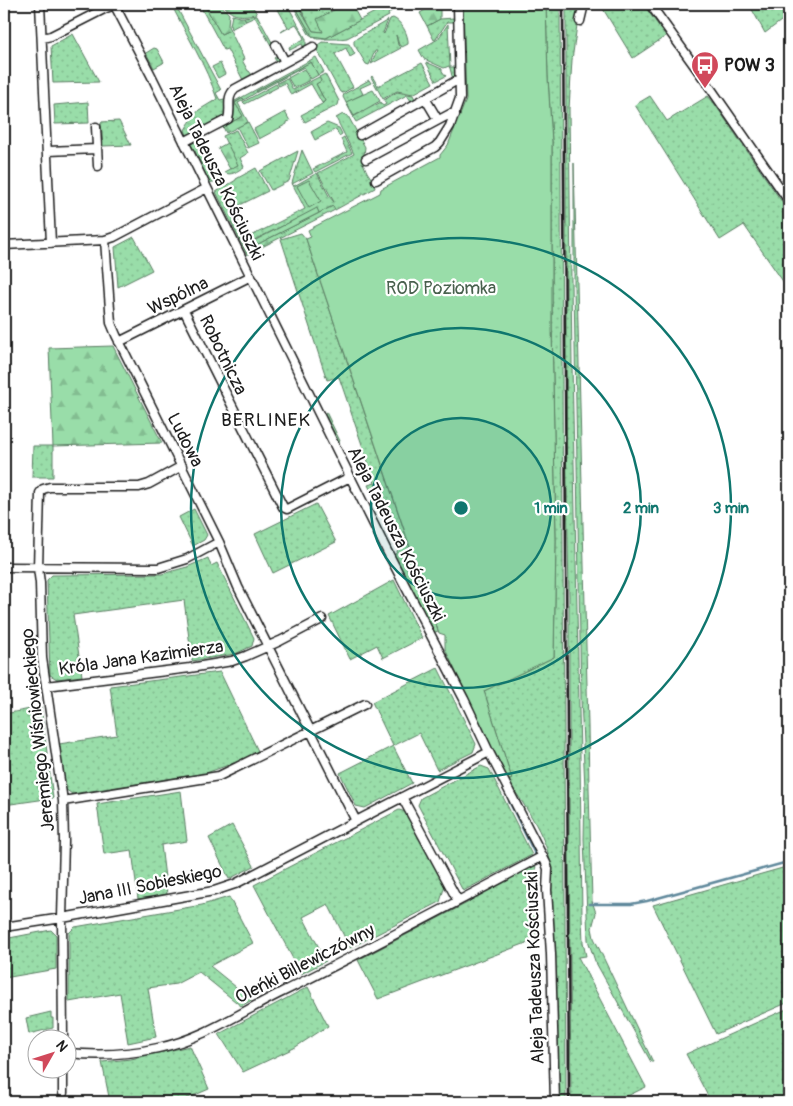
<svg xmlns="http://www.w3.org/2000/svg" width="793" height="1106" font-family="Pangolin,sans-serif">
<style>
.grass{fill:url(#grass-dots);stroke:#5a7c62}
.forest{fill:url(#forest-firs);stroke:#5a7c62}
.garden{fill:#99dda9;stroke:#5a7c62}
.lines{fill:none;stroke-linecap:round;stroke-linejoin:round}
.stream{stroke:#61899c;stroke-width:2.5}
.minor-casing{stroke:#1c1c1c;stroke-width:11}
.minor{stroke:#fff;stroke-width:8}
.rail{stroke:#1c1c1c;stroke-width:2.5}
.ring{fill:none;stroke:#0f766e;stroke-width:2.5}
.labels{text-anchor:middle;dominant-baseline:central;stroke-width:4.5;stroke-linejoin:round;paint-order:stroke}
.poi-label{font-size:18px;font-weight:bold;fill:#1c1c1c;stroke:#fff;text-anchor:start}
.street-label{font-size:18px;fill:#1c1c1c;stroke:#fff}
.park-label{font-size:18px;fill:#48604d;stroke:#fff}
.neighbourhood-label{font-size:19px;letter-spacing:1px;fill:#1c1c1c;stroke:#fff}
.centre{fill:#0f766e;stroke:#fff;stroke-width:2.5}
.ring-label{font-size:15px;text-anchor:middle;font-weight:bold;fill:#0f766e;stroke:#fff;stroke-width:4.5;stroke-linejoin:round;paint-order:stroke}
</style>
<defs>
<pattern id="grass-dots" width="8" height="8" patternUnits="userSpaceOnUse" patternTransform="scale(1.25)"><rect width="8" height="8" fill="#99dda9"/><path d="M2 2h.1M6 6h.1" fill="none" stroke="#83bd91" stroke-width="1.8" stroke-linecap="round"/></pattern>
<pattern id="forest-firs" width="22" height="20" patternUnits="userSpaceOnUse" patternTransform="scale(1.25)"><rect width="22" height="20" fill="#99dda9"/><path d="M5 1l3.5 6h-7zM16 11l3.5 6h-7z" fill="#83bd91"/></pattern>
</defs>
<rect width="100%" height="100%" fill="#fff"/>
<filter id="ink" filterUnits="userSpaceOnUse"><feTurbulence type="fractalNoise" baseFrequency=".02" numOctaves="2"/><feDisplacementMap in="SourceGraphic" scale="10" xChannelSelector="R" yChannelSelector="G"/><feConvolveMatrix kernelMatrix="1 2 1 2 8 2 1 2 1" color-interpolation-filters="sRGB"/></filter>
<g filter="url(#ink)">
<!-- grass -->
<path class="grass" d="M171,4H175L221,90L216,93L220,100L224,99L225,102L224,118L187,135L185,130C187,126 196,113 199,110C205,106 211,103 217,99C206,65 187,36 171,4Z
M199,4H204L221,34L230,30L244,59L242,60L248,71H249L252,75L243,80L227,49L224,50Z
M275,4H287L306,39V45L304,48L302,44L290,50L289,47L304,39L302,34V33L296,24L281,32L288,27Z
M292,4H294L312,36L326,38L390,4H393C394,9 392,11 388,14L389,16L347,38L339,39H317L309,34Z
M298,4H327L331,12L318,20L324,32L313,31Z
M546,4H560L566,1102H557L551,897C551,889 552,881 552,873C549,839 527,809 508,781L512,779L484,691L554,657L556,541L552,326V142L548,78Z
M566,4H580L572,60L569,109L572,365L580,757L582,917L583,942L586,956L578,957L646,1087L615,1102H571L569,838V596L566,431Z
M600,4H643L666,36L633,58Z
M749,4H789V15L765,33Z
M257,15L279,55L280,60L277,62L274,58L277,56L255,17L246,21L244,17Z
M393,18C401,21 409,35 408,44L402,47L399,45L396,35L398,45L401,48L371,64L377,51H375L369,65L366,64L354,44V40L388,20L383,33L384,34L390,19Z
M454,18V22H447L436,39L434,40L427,26L440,19Z
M448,24L450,67H456V74L453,79C451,74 451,70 449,66L444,68L424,59L419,50L438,39Z
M73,34L99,82L53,83L51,46Z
M322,42L349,44L355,54L350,57L346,48L335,54L353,87L343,93L340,92L317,50L318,45Z
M154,48L157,49L164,62L163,63L154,68L146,53Z
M316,57L324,72L318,75L311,62L257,91V92L244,100L243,98L236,102L243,116L223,127L233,119V107L235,106V101Z
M426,62L442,69V71L446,76L436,81Z
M220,63L225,74L218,78L212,67Z
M422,63L433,83L413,94L397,91L383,99L371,77L372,76L378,86Z
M325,74L339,101L338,105L305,122L301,115L322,104L325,101L316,84L321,81L319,77Z
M369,80L371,83L360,88L363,94L347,102L354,116H353L343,97L344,94Z
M397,92L413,95L415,99L411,101L407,95L356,122L353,117L381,102L383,106L386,104L384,100Z
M650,96L667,121L708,96L714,103L789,212V290L744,225L720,240L635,105Z
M88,102L89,123L55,124L54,105Z
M343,114L348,116L365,147L363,163L367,172L373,181L375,188L335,210L333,206L319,213L317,209L250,242L252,247L248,249L250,253L247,255L216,192L236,180V179L256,168L268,191L232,209L247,238L305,209L292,183L302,150L313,173L292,184L294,186L317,173L329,196L334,202L318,173L354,154L336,118Z
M119,121L131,145L103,146L101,122Z
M248,122L259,143L248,148L237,127Z
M327,123L339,128L342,134L339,136L336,129L315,140L311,132Z
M236,130L248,153L240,158L244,167C237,171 231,177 224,172L237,165L223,136Z
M344,137L352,153L315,172L313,169L347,152L341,139Z
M198,138L202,146L198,149L213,177L218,175C219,181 214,183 209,182L195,151L190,144V142Z
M298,151L289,181L271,190L260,171Z
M574,163L588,726L589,788L592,901L596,913L592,928L594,938L653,1062H651L595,961L588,940L584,839L585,788L581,699L574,287Z
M4,210H8L9,237H4Z
M301,233L306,239L438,631L433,633L394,556L398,550L389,531L391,530L339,377L327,380L281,239Z
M134,237L152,270L118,287L115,247Z
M326,412L340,441L337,443L323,414Z
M33,446H53V477H32Z
M316,504L336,542L273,573L255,534Z
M194,509L207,535L204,540L193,546L179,517Z
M208,558L211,566L217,563L254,638L252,646L235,654L192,661L184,600L73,615L82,676L57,679L50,675L47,580L52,575L162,574L187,567Z
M394,580L422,638L383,658L377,645L350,659L329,616Z
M438,668L476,744L473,752L437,770L419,733L393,746L412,783L365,808L356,806L340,773L393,746L372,702Z
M220,672L258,751L234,763L206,773L72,794L65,789L59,744L117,735L110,686Z
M41,707L53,798L4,805V714Z
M481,766L489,769L532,855L463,891L418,805L421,798Z
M181,791L187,841L161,845L167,894L138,899L132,850L104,854L97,804Z
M399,810L406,812L445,885L440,902L350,948L328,904L303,917L326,961L301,974L254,885Z
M232,825L254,866L229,879L209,838Z
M535,863L538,882L536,900L537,939L378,999L358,960L469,902L477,894Z
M789,865V1002L716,1034L653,905L786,867Z
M229,897L253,943L210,966L252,1000L241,1006L199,972L176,984L148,988L156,1037L128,1043L120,993L69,1002V933L75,927L202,905Z
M51,930L56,935V969L4,978V939Z
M308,987L328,1026L294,1048L243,1072L219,1034Z
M789,1008V1102H711L686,1054Z
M51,1012V1018H53V1028L29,1034L26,1018Z
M190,1046L209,1089L179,1102H110L102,1062L131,1059Z"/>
<!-- forest -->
<path class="forest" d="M204,4H220L229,14L228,26L230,30L221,34Z
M223,4H251L257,14C240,16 233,18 223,4Z
M294,4H297L313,31L323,32L317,19L345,4H360L361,5L354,9L360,20L326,38L312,36Z
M429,4H440V19L427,26L420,13L430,7Z
M232,15L240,17H244L246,21L231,29L230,25Z
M311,62L318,75L311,79L304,67L257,92L256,91Z
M304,69L310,80L294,88L288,78Z
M319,77L321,81L316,84L325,101L322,103L311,84L291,95L285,83L279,86L277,83L287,78L293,90Z
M276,84L278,87L245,104L243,102Z
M243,98L244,100L238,103L248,122L226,133L223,127L243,116L235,103Z
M285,112L290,121L287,122V124L259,139L254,129Z
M227,143L238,165L230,169L218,148Z
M333,206L335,210L250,253L248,249Z
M113,346L162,443L53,446L49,348Z
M375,483L391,530L368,485Z"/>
<!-- garden -->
<path class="garden" d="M463,4H546L548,78L552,142V326L556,541L554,657L484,691L512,779L508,781L445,649V635L439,633L306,239L311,237L308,230L380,193L381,189L440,157V155L448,145L466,100Z
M373,90L380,101L354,116L346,102Z
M309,180L321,201L309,208L297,186Z
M317,208L319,213L252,247L250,243Z"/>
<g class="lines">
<!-- stream -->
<path class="stream" d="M761,168L789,208
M509,801L535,854
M589,904H631L647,901L784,863L789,859"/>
<!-- minor casing -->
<g class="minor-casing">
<path id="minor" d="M40,4L51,243
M114,4L151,75L387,551L464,699L489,752L546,863L548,869L547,890L551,954L555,1102
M650,4L709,86L789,201
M580,21L584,4
M42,38L51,36L106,8L118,4
M276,45L285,62
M425,98L438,120
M96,127L98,166
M360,135L454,82L459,81
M184,142L228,119C232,108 225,98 235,89L313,47
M48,151L97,149
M366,159L450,114L455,115
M376,180L435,147L440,142L450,126L460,98L458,4
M105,240L111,323L116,335L219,542L238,587L356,821
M4,245L105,240L114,237L207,188
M184,310L283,507L287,509L289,508L350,477
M119,342L251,276
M4,567L158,568L187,559L219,542
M46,686L190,668L232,661L246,656L280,641L322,619
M402,797L458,901
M63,801L219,776L365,704
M4,927L62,918L191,895L214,891L235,884L489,752
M63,1038L62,918L64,841L63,801L42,658L40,583L38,568L40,493L43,489L50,487H139L149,484L182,466
M68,1053C99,1056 127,1055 158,1048C202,1039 238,1014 278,994C367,950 455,903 543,856
M63,1093V1068"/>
</g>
<!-- minor -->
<use href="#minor" class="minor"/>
<!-- rail -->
<path class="rail" d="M563,4L569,1102"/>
</g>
</g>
<!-- distance rings -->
<circle cx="461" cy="508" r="90" fill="#0f766e" fill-opacity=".12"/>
<g class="ring">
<circle cx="461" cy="508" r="90"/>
<circle cx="461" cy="508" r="180"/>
<circle cx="461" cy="508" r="270"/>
</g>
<!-- icons -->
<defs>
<g id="bus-pin" transform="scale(1.4375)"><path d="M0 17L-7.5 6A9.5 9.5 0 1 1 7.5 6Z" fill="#d1495b" stroke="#fff"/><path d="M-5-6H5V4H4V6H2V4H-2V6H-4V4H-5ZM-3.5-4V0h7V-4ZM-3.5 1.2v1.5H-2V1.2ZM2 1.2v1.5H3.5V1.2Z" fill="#fff"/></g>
</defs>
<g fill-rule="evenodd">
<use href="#bus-pin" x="705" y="65"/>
</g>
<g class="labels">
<!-- poi labels -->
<g class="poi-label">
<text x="724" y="65">POW 3</text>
</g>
<!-- street labels -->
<g class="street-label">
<text transform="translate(216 172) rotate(64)">Aleja Tadeusza Kościuszki</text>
<text transform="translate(178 296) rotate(-26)">Wspólna</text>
<text transform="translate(223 355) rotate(64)">Robotnicza</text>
<text transform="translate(185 440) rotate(63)">Ludowa</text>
<text transform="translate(396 534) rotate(63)">Aleja Tadeusza Kościuszki</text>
<text transform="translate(141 658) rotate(-8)">Króla Jana Kazimierza</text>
<text transform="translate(38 730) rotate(-96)">Jeremiego Wiśniowieckiego</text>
<text transform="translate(150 885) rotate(-11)">Jana III Sobieskiego</text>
<text transform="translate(305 964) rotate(-27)">Oleńki Billewiczówny</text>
<text transform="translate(535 968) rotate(-92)">Aleja Tadeusza Kościuszki</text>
</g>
<!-- park labels -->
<g class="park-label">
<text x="441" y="288">ROD Poziomka</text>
</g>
<!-- neighbourhood labels -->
<g class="neighbourhood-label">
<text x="266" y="420">BERLINEK</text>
</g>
</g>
<circle cx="461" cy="508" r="8" class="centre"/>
<g class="ring-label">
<text x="551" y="513">1 min</text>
<text x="641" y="513">2 min</text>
<text x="731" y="513">3 min</text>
</g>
<!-- margin -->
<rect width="793" height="1106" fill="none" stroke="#fff" stroke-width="20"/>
<rect x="10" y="10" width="773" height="1086" fill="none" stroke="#1c1c1c" stroke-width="2" filter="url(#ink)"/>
<!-- north arrow -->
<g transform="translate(52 1054) rotate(51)"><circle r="24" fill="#ffffff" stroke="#a4a4a4"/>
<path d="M0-4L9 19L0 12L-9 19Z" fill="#d1495b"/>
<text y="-8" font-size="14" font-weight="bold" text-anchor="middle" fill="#1c1c1c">N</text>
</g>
</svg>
